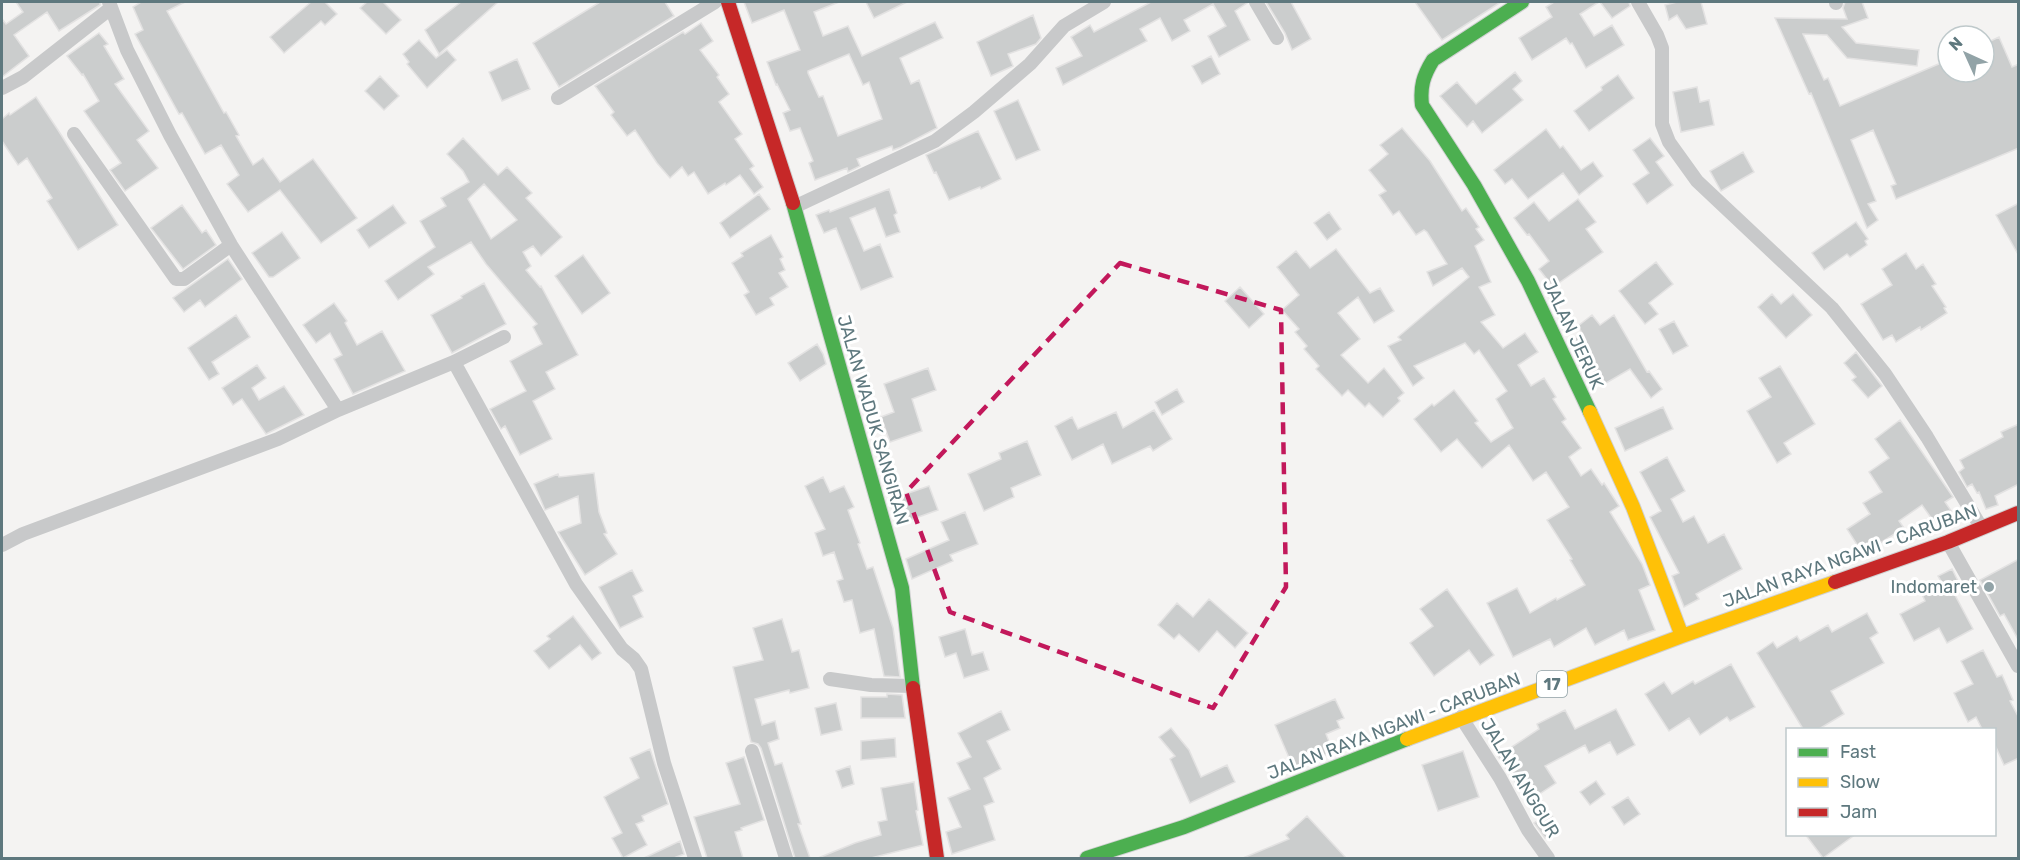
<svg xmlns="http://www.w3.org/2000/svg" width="2020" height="860" font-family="Rubik,sans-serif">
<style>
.building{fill:#cbcdcd;stroke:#e3e2e2;stroke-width:1.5;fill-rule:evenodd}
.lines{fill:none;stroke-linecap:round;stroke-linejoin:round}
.fast-casing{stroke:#d0d1d2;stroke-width:16}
.slow-casing{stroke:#d0d1d2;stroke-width:16}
.jam-casing{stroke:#d0d1d2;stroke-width:16}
.street{stroke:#c8c9ca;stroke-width:14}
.fast{stroke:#4caf50;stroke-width:14}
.slow{stroke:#ffc107;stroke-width:14}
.jam{stroke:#c62828;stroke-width:14}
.marked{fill:none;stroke:#c2185b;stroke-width:4.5;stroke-dasharray:12 8;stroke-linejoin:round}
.poi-dot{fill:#92a3a7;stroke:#fff;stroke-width:2}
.labels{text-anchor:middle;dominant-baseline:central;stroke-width:6;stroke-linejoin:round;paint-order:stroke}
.shield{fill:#fff;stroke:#8ea0a5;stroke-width:1.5}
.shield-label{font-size:16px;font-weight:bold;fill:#5e787e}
.street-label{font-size:18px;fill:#5e787e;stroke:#fff}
.poi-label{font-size:18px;fill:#5e787e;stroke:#fff;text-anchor:end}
</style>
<rect width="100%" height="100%" fill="#f4f3f2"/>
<!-- building -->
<path class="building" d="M16,2H100V5L59,31L47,12L14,35L29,56L2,77V19L6,24L23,12Z
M141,2H185L167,11L224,113L226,112L239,135L236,136L253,165L263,158L280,182L313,159L357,218L321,243L280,190L248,212L227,184L239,175L221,145L205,154L182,113L179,114L135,34L143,30L133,7Z
M311,2H325L337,14L325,25L321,21L284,53L270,37Z
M367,2H383L401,20L386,34L360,8Z
M461,2H498L439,54L425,30Z
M600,2H665L674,16L559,87L533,43Z
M744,2H839L814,12L823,36L848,26L862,56L935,22L943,38L900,58L911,84L919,80L937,128L901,147L893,150L892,146L857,159L860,166L848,172L847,168L815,180L809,163L813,161L800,128L790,131L783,113L790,110L777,84L776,85L767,62L800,50L784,10L752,23ZM849,54L863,85L869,82L882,119L838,136L823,96L819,97L808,73V71Z
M866,2H907L874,18Z
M1151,2H1247V3L1235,11L1250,40L1219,57L1208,36L1226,26L1213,4L1184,20L1190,31L1172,41L1160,18L1140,29L1147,41L1063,85L1056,68L1082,56L1071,37L1090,25L1094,32Z
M1266,2H1291L1311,39L1292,50L1285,33Z
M1415,2H1501L1442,40Z
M1554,2H1599L1580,14L1594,36L1612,25L1624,45L1586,68L1572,43L1570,44L1566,38L1532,60L1519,38L1552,17L1546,7Z
M1600,2H1629L1630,6L1612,18Z
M1677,2H1701L1707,24L1686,29L1677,15L1669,20L1665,5Z
M1845,2H1862L1868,18L1842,27L1856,43L1919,50L1917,66L1847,58L1827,35L1803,34L1824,80L1828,78L1840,106L1948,60V72H1984V44L1999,37L2012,67L2019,64V148L1896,199L1891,186L1896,184L1873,130L1851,140L1876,201L1868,204L1878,220L1867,228L1811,93L1809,94L1775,18L1847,19L1843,8Z
M1033,15L1041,38L1036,44L1008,54L1013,66L991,76L977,42Z
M701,23L713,41L700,50L719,75L717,77L729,94L719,102L742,134L735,139L754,166L750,169L763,187L754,194L740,175L726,185L725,183L708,194L694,172L688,176L682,167L670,178L657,163L635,130L627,136L611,115L614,112L595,86L683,32L685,34Z
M99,33L108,44L104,46L124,79L115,84L149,131L137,140L158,168L125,191L110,170L121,163L84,111L99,101L83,74L82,75L67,56Z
M419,40L436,58L447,50L456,60L427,88L407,64L409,62L403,54Z
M1211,56L1220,74L1202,84L1192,66Z
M517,59L530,89L502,101L489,72Z
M1515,72L1522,81L1513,89L1523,100L1482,133L1473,121L1467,127L1440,96L1457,82L1476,104Z
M1618,75L1634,98L1589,131L1574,111L1602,90L1601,87Z
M380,76L399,96L384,110L365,91Z
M1697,87L1700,102L1709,100L1714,125L1681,132L1673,92Z
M36,97L58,130L118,225L78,250L47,201L52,198L27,158L18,165L2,141V119L9,113L10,115Z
M1018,100L1040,150L1016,160L994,111Z
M1402,128L1430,161L1462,211L1466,208L1479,227L1476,229L1484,240L1475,246L1491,282L1479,287L1495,315L1481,322L1503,348L1525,333L1538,352L1518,365L1531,386L1544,378L1556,397L1553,399L1566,419L1562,422L1581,448L1569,457L1581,476L1591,469L1602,485L1604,483L1619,506L1610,512L1642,564L1650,585L1639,590L1655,630L1628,640L1624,630L1595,645L1586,628L1554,647L1550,639L1513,657L1487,603L1517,588L1530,613L1556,598L1557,600L1585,585L1570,560L1572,559L1547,520L1569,507L1546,472L1533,481L1509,445L1482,468L1457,439L1441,452L1414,419L1432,404L1434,406L1454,390L1478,421L1475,423L1491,442L1513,428L1496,399L1507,391L1479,350L1474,354L1465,343L1414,366L1424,378L1413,386L1388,346L1401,340L1398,337L1469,277L1462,268L1433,286L1427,272L1447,264L1427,232L1424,230L1416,235L1399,211L1393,215L1379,195L1386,191L1369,170L1388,154L1380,145Z
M1546,129L1560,148L1563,146L1581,170L1593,162L1603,176L1579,195L1563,173L1528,199L1512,179L1505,184L1494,170Z
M978,131L1001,179L981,189L980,187L949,200L936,172L934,173L926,155Z
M463,138L498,175L507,167L532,193L526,198L562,237L541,256L533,246L523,252L531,266L526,270L540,287L541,286L578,355L546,372L555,389L533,401L552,439L520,455L505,426L501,429L490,409L526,391L510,361L542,344L533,327L537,324L486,264L471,242L428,267L434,274L398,300L385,281L435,247L420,221L446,206L441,198L469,182L463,171L447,154ZM484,184L517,220L491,239L468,199Z
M1650,138L1664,156L1656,162L1673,185L1647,204L1633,184L1649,173L1633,150Z
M1743,152L1754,172L1721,191L1710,171Z
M889,189L897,213L894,215L900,232L886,237L875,208L850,218L864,251L880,244L893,277L861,290L836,228L824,233L816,215L829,210L830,212Z
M759,194L770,209L730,238L720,223Z
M1578,199L1596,222L1586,229L1603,252L1553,287L1539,269L1549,261L1529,234L1527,235L1514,218L1534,202L1549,221Z
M2019,203V256L1996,215Z
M182,205L202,233L206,230L216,245L183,269L151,228Z
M393,205L406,223L369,248L357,230Z
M1329,212L1341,229L1327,240L1314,223Z
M1856,222L1868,239L1865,241L1867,245L1850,257L1847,254L1824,270L1812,253Z
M282,232L300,258L273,277H269L252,253Z
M771,235L783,257L780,259L785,270L779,273L788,287L770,298L774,305L756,315L744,295L749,292L732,263L743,256L741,253Z
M1336,249L1370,293L1380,288L1394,311L1374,323L1358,297L1338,313L1360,339L1341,355L1368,383L1384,368L1404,393L1398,398L1400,401L1383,417L1369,403L1365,407L1348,390L1342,396L1316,369L1319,366L1304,349L1307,346L1295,332L1299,329L1282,310L1299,295L1277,267L1296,251L1310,268Z
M1906,253L1916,269L1923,264L1936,284L1932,286L1946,307L1944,308L1947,313L1921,330L1920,327L1896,342L1892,335L1883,340L1861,304L1892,285L1882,269Z
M583,255L610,293L582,314L555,276Z
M228,259L242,279L205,307L200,300L184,312L173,298Z
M1656,262L1673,284L1649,303L1658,314L1645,324L1619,291Z
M484,283L506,324L452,353L431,315L462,298L461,296Z
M1240,287L1264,314L1249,328L1225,301Z
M1772,294L1781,304L1793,294L1812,315L1786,338L1758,307Z
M334,303L347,321L345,323L357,345L382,331L405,371L353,394L334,359L342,355L330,333L316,343L303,325Z
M236,315L250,337L212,362L219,374L209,380L188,348Z
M1592,315L1600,325L1614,315L1647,372L1649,371L1662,389L1651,398L1630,369L1601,386L1589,365L1592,363L1574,339L1582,333L1578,326Z
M1674,321L1688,346L1673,354L1659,329Z
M817,344L823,354L826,364L800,381L788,363Z
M1856,352L1882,386L1868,398L1852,380L1856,377L1844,363Z
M257,365L266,378L252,388L259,400L284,386L304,415L266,434L242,399L233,405L222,388Z
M1780,366L1815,424L1784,443L1791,454L1777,463L1747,411L1771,397L1759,378Z
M928,368L936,390L912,399L922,431L890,442L881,417L894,412L884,384Z
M1177,389L1184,402L1162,415L1155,402Z
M1663,407L1673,429L1625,451L1615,428Z
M1154,410L1172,439L1153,451L1150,446L1112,464L1103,444L1072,460L1055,426L1072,417L1078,429L1116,412L1123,428Z
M1900,420L1953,497L1945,502L1956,518L1939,529L1922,505L1899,521L1904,528L1863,554L1847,529L1870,514L1863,503L1882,492L1869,472L1889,458L1875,439Z
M2019,424V484L1995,496L1998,505L1986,509L1979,492L1977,493L1972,484L1967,487L1959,472L1964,468L1960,460L2003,437L2001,432Z
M1027,441L1041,475L1011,488L1014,497L984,511L968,474L1001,459L999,453Z
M1667,457L1685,491L1671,499L1683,522L1694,516L1708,543L1724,534L1742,569L1696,594L1699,599L1684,607L1672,576L1679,573L1650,517L1661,511L1640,472Z
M594,473L599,512L607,533L604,534L617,554L585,575L558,532L581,523L578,496L545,510L534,484L558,474L559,477Z
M823,477L830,492L844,486L854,507L848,510L860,543L858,544L867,569L873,567L893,628L900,677L884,676L874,629L860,633L852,600L844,602L837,581L843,579L834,552L823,556L815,533L825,529L805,486Z
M929,486L938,510L899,524L891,499Z
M965,512L978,544L950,555L953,561L912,579L906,559L949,540L941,522Z
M2019,559V641L2004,614L2000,616L1980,580Z
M1952,569L1963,591L1955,595L1973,629L1947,643L1939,628L1914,641L1900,614L1925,601L1921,592L1941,581L1938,576Z
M632,570L643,591L633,596L643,617L620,628L599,587Z
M1447,589L1494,655L1480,665L1469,650L1434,676L1410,643L1433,626L1420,609Z
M1209,599L1248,633L1235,648L1217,631L1199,652L1179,634L1174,639L1158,625L1177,603L1193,617Z
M1867,613L1878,633L1870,638L1884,663L1831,691L1844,714L1819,729H1803L1757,653L1773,642L1777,648L1797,636L1800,641L1828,625L1832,632Z
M573,616L601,653L592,660L580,645L549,669L534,651L550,639L547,636Z
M782,619L792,652L799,650L809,688L790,693L789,690L755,699L762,725L775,721L779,739L768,743L775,765L782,763L801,824H798L810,858H795L761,748L758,744L751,742L733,667L763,660L753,628Z
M965,629L972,655L983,652L989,670L964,678L956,653L945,657L939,637Z
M1983,650L1997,677L2002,675L2013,700L2010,701L2019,718V758L2004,765L1995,745V729H1982L1976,717L1968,722L1954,693L1973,684L1961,661Z
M1731,664L1755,707L1730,721L1727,717L1700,735L1689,718L1669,731L1645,694L1664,682L1672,694L1693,681L1695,684Z
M887,694L902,695L905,718H861V697H887Z
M1335,699L1344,718L1337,721L1340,728L1326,734L1333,752L1293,767L1275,725Z
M836,703L842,730L821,735L815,708Z
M1616,709L1635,745L1617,755L1610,742L1589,753L1585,745L1545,766L1556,783L1538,795L1560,828L1545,838L1534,823L1540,819L1498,756L1539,729L1537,724L1565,710L1575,729Z
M1001,711L1010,730L987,741L1001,769L984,778L994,802L984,806L995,840L952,854L946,832L961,827L948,798L970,789L957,763L971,757L958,733Z
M1171,728L1189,750L1201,777L1227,765L1235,782L1190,803L1170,759L1175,756L1159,737Z
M895,738L896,757L861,760V741Z
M650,749L668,804L642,816L644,821L636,824L647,845L623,858L612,838L622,833L604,797L639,778L630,758Z
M1463,751L1479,797L1438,811L1422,765Z
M744,757L764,820L741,828L742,830L735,832L743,858H707L694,817L740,804L726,763Z
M850,766L854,784L842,788L836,771Z
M1596,781L1605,794L1590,805L1580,792Z
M914,782L918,810L916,811L923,845L871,858H818L855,843L881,835L878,822L887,820L881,788Z
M1628,797L1640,814L1624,825L1612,807Z
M1307,816L1346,858H1243L1289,839L1286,835Z
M1805,834H1856L1823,858Z
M680,841L684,854L674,858H644Z"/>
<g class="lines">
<!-- fast casing -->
<g class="fast-casing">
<path id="fast" d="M1522,2L1433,60C1423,76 1420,87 1422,105L1474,185L1528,281L1590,412
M793,203L902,588L913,688
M1087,858L1184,827L1407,739"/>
</g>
<!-- slow casing -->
<g class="slow-casing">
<path id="slow" d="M1590,412L1633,507L1682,636
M1407,739L1682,636L1835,582"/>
</g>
<!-- jam casing -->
<g class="jam-casing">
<path id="jam" d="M728,2L793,203
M1835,582L1948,542L2018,513
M913,688L937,858"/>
</g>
<!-- street -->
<path class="street" d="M109,2L127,50L170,135L231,245L338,410
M1256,2L1277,38
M1638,2L1657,35L1662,48V124L1669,142L1697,181L1832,308L1885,374L1927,437L1981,527
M1836,2V3
M2,88L23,77L111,8
M558,98L715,2
M74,134L176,279H184L231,245
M794,207L935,141L974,112L1030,64L1064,26L1104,2
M454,362L576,584L622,649L634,659L641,669L664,763L695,858
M1948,542L2018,666
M2,545L23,534L278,439L338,410L454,362L504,337
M830,679L871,685L913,686
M1461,717L1500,778L1528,830L1548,858
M752,751L786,858"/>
<!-- fast -->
<use href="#fast" class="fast"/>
<!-- slow -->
<use href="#slow" class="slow"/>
<!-- jam -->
<use href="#jam" class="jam"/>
</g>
<!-- marked area -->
<path class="marked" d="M1120,263L1281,310L1286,587L1213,708L950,612L906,492Z"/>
<!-- markers -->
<circle class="poi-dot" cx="1989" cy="587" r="6"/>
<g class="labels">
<!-- shield labels -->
<rect class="shield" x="1537" y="671" width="30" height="26" rx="4.5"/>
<g class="shield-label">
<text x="1552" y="684">17</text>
</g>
<!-- street labels -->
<g class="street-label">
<text transform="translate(1573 334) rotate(65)">JALAN JERUK</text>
<text transform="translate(873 420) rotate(74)">JALAN WADUK SANGIRAN</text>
<text transform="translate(1850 556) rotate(-20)">JALAN RAYA NGAWI - CARUBAN</text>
<text transform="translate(1394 726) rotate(-21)">JALAN RAYA NGAWI - CARUBAN</text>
<text transform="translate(1520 778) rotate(59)">JALAN ANGGUR</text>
</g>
<!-- poi labels -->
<g class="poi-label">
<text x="1977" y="587">Indomaret</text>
</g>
</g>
<!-- border -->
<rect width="2020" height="860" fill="none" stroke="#5e787e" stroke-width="6"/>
<!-- legend -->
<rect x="1786" y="728" width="210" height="108" fill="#ffffff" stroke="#bfc9cb" stroke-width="1.5"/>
<rect x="1798" y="748" width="30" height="9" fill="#4caf50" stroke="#bfc9cb" stroke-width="1.5"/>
<text x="1840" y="758" font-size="18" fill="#5e787e">Fast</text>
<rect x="1798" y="778" width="30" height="9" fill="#ffc107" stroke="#bfc9cb" stroke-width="1.5"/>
<text x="1840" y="788" font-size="18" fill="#5e787e">Slow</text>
<rect x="1798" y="808" width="30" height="9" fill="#c62828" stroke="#bfc9cb" stroke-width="1.5"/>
<text x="1840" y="818" font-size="18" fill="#5e787e">Jam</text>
<!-- north arrow -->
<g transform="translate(1966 54) rotate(315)"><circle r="28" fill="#ffffff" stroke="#bfc9cb" stroke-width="1.5"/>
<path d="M0-4.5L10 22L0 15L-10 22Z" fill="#92a3a7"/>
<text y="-9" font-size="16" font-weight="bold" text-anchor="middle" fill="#5e787e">N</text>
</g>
</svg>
